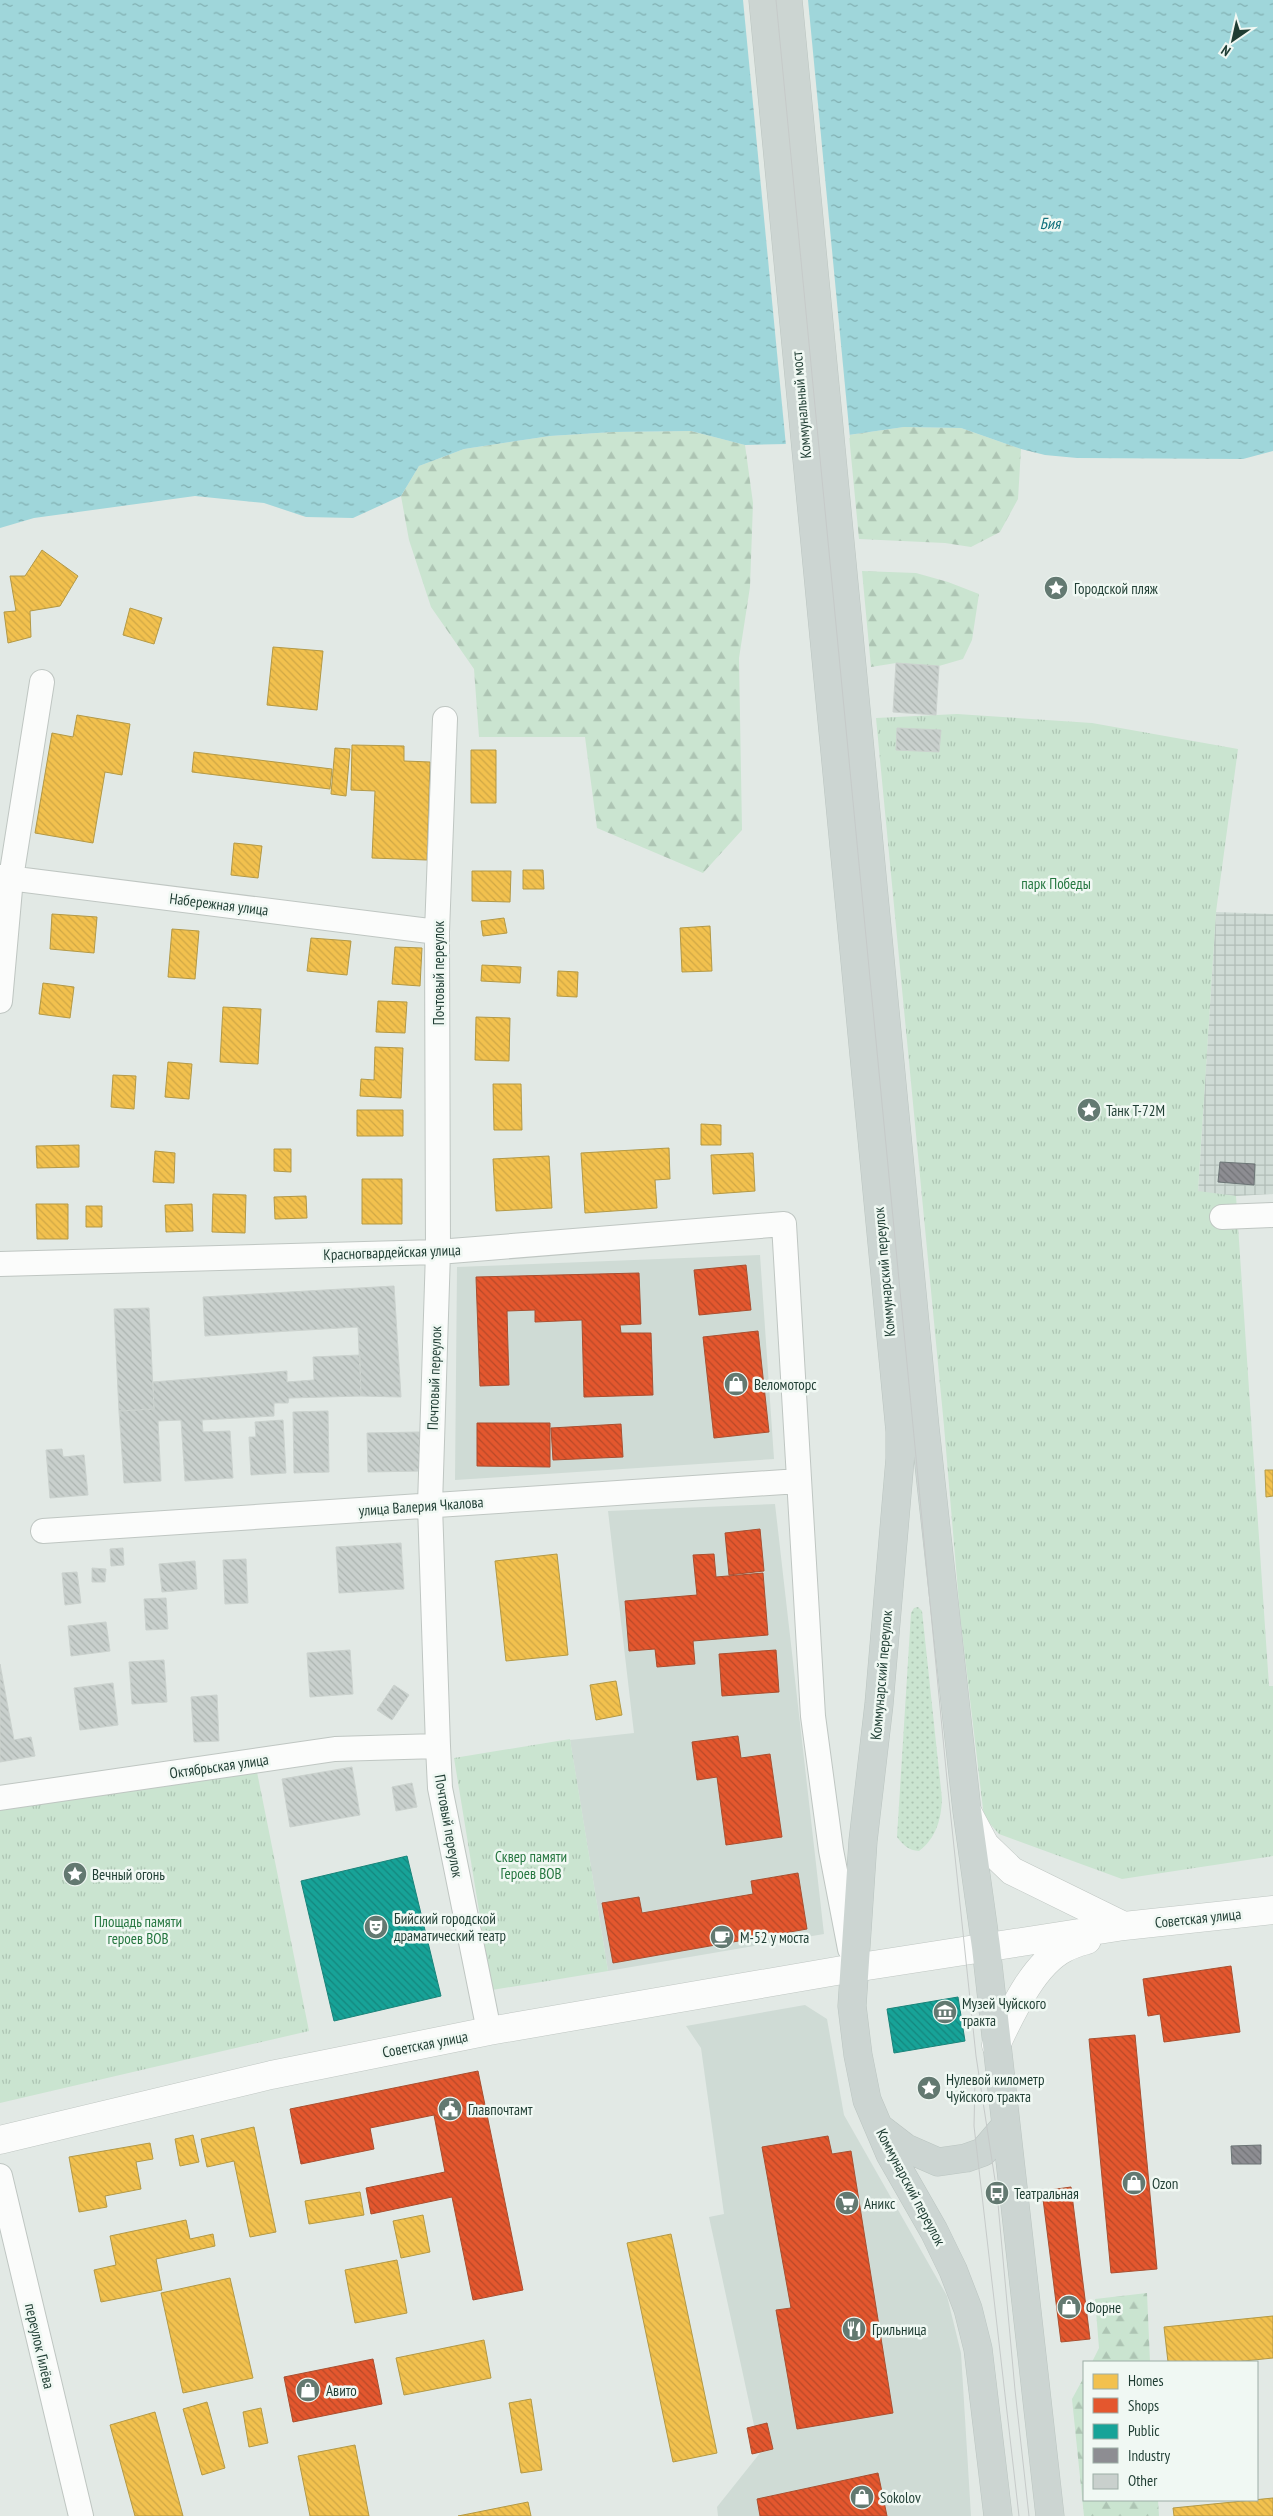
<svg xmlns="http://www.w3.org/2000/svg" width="1273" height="2516" font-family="'PT Sans Narrow',sans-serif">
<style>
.built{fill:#cfdbd5}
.industrial{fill:url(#industrial-grid)}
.grass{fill:url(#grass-dots)}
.forest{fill:url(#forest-firs)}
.park{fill:url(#park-tufts)}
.water{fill:url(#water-ripples)}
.pier{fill:#e2e9e5}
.homes{fill:url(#homes-back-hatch);stroke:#b39946}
.shops{fill:url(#shops-back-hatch);stroke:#a94f30}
.public{fill:url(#public-back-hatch);stroke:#19847a}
.industry{fill:url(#industry-back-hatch);stroke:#6c7576}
.building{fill:url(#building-back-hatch);stroke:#cbd2ce}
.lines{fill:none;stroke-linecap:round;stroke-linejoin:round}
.minor-casing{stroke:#bfc6c2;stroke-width:26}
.tertiary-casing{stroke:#bfc6c2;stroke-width:29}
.primary-casing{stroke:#bbc5c1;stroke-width:29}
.minor{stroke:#fbfcfb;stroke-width:24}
.tertiary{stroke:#fbfcfb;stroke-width:28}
.primary{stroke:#ccd5d2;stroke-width:28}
.tram{stroke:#c6cac9;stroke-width:1}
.labels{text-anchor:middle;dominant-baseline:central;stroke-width:5;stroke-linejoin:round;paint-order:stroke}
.street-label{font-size:15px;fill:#1f3d33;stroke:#f0f8f3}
.poi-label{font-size:15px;fill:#1f3d33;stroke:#f0f8f3;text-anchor:start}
.park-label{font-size:15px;fill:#267740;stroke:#f0f8f3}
.water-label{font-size:16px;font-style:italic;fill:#14727d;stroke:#f0f8f3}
</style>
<defs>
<pattern id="industrial-grid" width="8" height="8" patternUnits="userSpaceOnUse" patternTransform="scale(1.25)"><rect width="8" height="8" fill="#cfdbd5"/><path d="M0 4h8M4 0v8" fill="none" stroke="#b1bdb7"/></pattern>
<pattern id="grass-dots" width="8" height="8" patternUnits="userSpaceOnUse" patternTransform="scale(1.25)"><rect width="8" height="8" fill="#cae4d0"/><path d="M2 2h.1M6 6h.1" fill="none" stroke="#adc4b3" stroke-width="1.8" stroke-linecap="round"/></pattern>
<pattern id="forest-firs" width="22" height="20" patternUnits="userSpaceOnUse" patternTransform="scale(1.25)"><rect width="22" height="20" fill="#cae4d0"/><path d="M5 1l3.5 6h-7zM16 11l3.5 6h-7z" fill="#adc4b3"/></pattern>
<pattern id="park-tufts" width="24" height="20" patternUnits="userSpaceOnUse" patternTransform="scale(1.25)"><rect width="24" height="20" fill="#cae4d0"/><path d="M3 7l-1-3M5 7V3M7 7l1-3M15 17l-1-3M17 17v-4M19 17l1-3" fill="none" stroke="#adc4b3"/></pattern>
<pattern id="water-ripples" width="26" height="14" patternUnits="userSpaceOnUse" patternTransform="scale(1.25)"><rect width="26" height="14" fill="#9fd6da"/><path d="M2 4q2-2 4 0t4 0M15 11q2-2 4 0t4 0" fill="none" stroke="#81afb1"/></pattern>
<pattern id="homes-back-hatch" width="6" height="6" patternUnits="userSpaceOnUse" patternTransform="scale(1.25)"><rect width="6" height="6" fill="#f2c14e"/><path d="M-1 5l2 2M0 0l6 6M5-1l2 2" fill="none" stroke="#cfa745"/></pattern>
<pattern id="shops-back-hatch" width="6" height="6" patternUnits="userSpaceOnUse" patternTransform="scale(1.25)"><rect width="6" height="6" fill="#e4572e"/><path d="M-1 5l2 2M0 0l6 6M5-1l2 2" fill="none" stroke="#b84928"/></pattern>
<pattern id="public-back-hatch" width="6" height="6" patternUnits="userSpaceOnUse" patternTransform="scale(1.25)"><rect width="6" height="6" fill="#17a398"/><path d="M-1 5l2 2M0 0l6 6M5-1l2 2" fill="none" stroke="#14867d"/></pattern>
<pattern id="industry-back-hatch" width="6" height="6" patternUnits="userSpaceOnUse" patternTransform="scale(1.25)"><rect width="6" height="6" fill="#8d8d92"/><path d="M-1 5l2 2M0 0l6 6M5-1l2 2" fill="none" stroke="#737478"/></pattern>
<pattern id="building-back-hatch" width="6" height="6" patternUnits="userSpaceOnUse" patternTransform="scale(1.25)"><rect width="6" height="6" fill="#c9d0cd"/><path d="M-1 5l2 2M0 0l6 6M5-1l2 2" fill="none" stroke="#acb4b0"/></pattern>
</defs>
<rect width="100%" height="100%" fill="#e2e9e5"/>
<!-- built -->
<path class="built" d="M760,1255L774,1459L455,1480L457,1267Z
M775,1504L824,1934L608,1971L570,1740L634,1733L608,1511Z
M805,2005L827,2019L844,2115L947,2296L961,2353L971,2516H718L717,2507L760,2453L709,2217L724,2214L701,2048L686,2026Z"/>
<!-- industrial -->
<path class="industrial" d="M1216,912L1273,914V1194L1236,1196L1198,1192Z"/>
<!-- grass -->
<path class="grass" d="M918,1607L922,1611L942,1799C941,1820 936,1838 919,1851C908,1850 904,1846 897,1837L911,1613L914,1608Z"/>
<!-- forest -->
<path class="forest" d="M904,427L961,428L1021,449L1018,499L1000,532L971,547L945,543L859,539L849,435Z
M691,431L745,445L753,503L750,587L739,658L742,830L703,873L597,828L585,737H479L474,669L431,607L409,540L401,496L419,466L464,449L550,436L613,432Z
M862,571L916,573L948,582L979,594L972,640L963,659L939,666L896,663L871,667Z
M1147,2293L1150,2362H1092L1099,2348L1095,2299Z
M1084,2377V2500H1158L1159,2516H1084L1072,2399Z"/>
<!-- park -->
<path class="park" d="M957,714L1092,723L1238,749L1216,912L1198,1191L1236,1196L1269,1686H1273V1856L1122,1879L999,1834L984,1817L960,1615L944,1426L876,718Z
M570,1739L608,1971L492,1990L454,1758Z
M257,1772L309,2031L0,2103V1810Z"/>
<!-- water -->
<path class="water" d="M0,0H1273V451L1243,459L1077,458L1045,455L1021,449L961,428L904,427L786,444L745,445L691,431L613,432L550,436L464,449L419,466L401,496L353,518L306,517L264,503L195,496L34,518L0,528Z"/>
<!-- pier -->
<path class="pier" d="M743,0H808L850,438L786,446Z"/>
<!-- homes -->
<path class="homes" d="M42,550L78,576L60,606L30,611L31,637L8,643L4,612L16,611L10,576H25Z
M130,608L162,618L154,644L123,635Z
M273,647L323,651L317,710L267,705Z
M77,715L130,724L122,775L105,772L93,843L35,833L52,733L73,737Z
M352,745L404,746V761L430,762L427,860L372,858L375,791L351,790Z
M335,748L350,749L346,796L331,794Z
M471,750H496V803H471Z
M194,752L332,769L330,789L192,772Z
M234,843L262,846L258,878L231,875Z
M523,870H543L544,889H523Z
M472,871H511L510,902L472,901Z
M52,914L97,917L94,953L50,949Z
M504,918L507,933L483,936L481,921Z
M710,926L712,971L682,972L680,928Z
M172,929L199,931L195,979L168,977Z
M311,938L351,941L347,975L307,971Z
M395,947L422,948L420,986L392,984Z
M482,965L521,967L520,983L481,981Z
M558,971L578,972L577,997L557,996Z
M43,983L74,987L70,1018L39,1014Z
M378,1001L407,1002L405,1033L376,1032Z
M223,1007L261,1009L258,1064L220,1062Z
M476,1017L510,1018L509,1061L475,1060Z
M375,1047L403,1048L401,1098L360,1096L361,1079L374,1080Z
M168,1062L192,1064L189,1099L165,1097Z
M113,1075L136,1076L134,1109L111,1107Z
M493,1084H521L522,1130H494Z
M357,1110H403V1136H357Z
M701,1124L721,1125V1145H701Z
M79,1145V1167L37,1168L36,1146Z
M669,1148L670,1179L655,1180L657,1208L585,1213L581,1153Z
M274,1149H291V1172L274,1171Z
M155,1151L175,1153L174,1183L153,1182Z
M753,1153L755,1191L713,1194L711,1155Z
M549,1156L552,1208L496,1211L493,1159Z
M362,1179H402V1224H362Z
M213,1194L246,1195L245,1233L212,1232Z
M306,1196L307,1218L275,1219L274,1197Z
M36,1204H68V1239H37Z
M192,1204L193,1231L166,1232L165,1205Z
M86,1206H102V1227H86Z
M1265,1470H1273V1496L1266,1497Z
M557,1554L568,1655L506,1661L495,1561Z
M616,1681L622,1715L596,1720L590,1685Z
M254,2127L276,2232L250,2237L234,2161L207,2167L201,2139Z
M193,2135L199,2162L180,2166L175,2139Z
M150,2143L153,2159L136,2162L141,2189L105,2196L107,2207L79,2212L69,2157Z
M360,2192L364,2215L309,2224L305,2201Z
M423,2215L430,2252L401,2258L393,2221Z
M186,2220L190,2239L213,2234L215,2246L156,2259L162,2290L101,2302L94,2270L116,2265L110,2236Z
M671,2234L717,2453L673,2462L627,2243Z
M397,2260L407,2313L355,2323L345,2270Z
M230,2278L253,2378L183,2393L161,2293Z
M1273,2316V2358L1234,2362H1168L1164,2327Z
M484,2340L491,2378L404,2395L396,2358Z
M531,2399L542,2470L521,2473L509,2403Z
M207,2402L225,2468L202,2475L183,2409Z
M261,2408L268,2443L249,2447L243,2412Z
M155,2412L183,2516H135L110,2425Z
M355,2445L369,2516H310L298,2456Z
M1273,2498V2516H1174L1173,2508Z
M528,2502L531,2516H458Z"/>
<!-- shops -->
<path class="shops" d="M746,1265L751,1310L699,1315L694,1270Z
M639,1273L641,1324L620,1325L621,1333H651L653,1395L584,1397L582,1320L535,1322V1310L507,1311L509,1385L480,1386L476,1277Z
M758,1331L769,1432L714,1438L703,1337Z
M477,1423H550V1467L477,1466Z
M621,1424L623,1457L553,1460L551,1428Z
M760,1529L764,1571L729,1575L725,1533Z
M714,1554L716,1577L763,1573L768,1635L693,1641L695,1664L657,1667L655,1649L629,1651L625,1601L697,1595L693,1555Z
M776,1650L779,1692L722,1696L719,1654Z
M738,1736L741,1758L770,1754L782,1837L726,1845L717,1777L697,1780L692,1742Z
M798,1873L807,1929L613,1963L602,1903L639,1897L642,1913L753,1894L751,1881Z
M1231,1966L1240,2032L1164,2042L1160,2014L1148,2016L1143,1979Z
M1135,2035L1157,2269L1111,2273L1089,2039Z
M478,2071L523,2290L473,2300L452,2197L371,2214L366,2188L445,2172L434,2115L370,2128L374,2149L301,2164L290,2109Z
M828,2136L832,2154L851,2151L893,2413L797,2429L776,2310L791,2308L762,2147Z
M1071,2187L1090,2339L1061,2342L1042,2191Z
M373,2359L382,2404L293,2422L284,2377Z
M767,2423L773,2449L752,2454L747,2428Z
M878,2473L887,2516H760L757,2499Z"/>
<!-- public -->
<path class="public" d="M407,1856L441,1996L334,2021L301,1881Z
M958,1997L965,2041L894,2053L887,2009Z"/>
<!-- industry -->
<path class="industry" d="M1220,1162L1255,1164L1254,1185L1218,1182Z
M1261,2145V2164H1232L1231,2146Z"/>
<!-- building -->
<path class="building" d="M896,663L939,666L936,715L893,712Z
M897,728L941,730L939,752L896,750Z
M394,1286L401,1397L361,1396L358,1327L205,1336L203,1297Z
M149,1308L154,1409L119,1411L114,1309Z
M360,1355L361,1396L289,1398L288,1403H274V1416L202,1420L203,1432L230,1431L233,1478L185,1481L181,1420L158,1421L161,1481L124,1483L119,1411L154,1409L153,1382L287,1371V1382L314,1380L313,1357Z
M328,1411L329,1472L294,1473L293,1412Z
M283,1420L286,1473L251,1475L249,1437H256L255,1422Z
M420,1432L421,1471L368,1472L367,1433Z
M62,1449L63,1457L84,1455L88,1495L50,1498L46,1450Z
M401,1543L404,1589L339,1593L336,1547Z
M123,1548L124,1565L111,1566L110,1549Z
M246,1559L248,1603L225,1604L223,1560Z
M195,1561L197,1589L162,1592L159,1564Z
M92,1568L106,1569L105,1582H92Z
M77,1572L81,1603L65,1605L62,1573Z
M166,1598L168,1629L146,1630L144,1599Z
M106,1622L110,1651L71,1656L68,1626Z
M350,1650L353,1694L310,1697L307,1653Z
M164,1660L167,1702L132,1704L129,1662Z
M0,1664L14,1740L31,1737L35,1756L0,1762Z
M113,1683L118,1725L80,1730L74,1688Z
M394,1685L409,1695L392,1720L377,1710Z
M217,1695L219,1741L194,1742L191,1697Z
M352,1767L360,1815L290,1827L282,1779Z
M412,1783L417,1807L396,1811L392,1787Z"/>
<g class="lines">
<!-- minor casing -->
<g class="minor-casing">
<path id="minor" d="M445,719L437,932L438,1252L430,1505L438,1746L440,1788L489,2031
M0,877L437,932
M0,1001L11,878L42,682
M1222,1217L1273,1215
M0,1264L438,1252L784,1224L813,1716L831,1850L850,1949
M43,1531L799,1481
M0,1798L335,1749L438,1746
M0,2176L81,2516"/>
</g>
<!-- tertiary casing -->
<g class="tertiary-casing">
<path id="tertiary" d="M968,1813L985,1845L1012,1871L1124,1926
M996,2045C1011,2014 1033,1964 1065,1948C1072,1944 1080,1942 1087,1940
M0,2140L271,2075L489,2031L854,1968L1124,1926L1273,1910"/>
</g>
<!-- primary casing -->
<g class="primary-casing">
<path id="primary" d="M763,0L900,1431V1459L879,1704L863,1841L852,2006L858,2055L867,2100L890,2154L934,2231L953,2270L968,2309L978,2349L998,2516
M788,0L925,1428L967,1811L986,1947L1050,2516
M880,2128L906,2148L938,2162L966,2158L983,2152L1006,2125"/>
</g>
<!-- minor -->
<use href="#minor" class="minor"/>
<!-- tertiary -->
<use href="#tertiary" class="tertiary"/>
<!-- primary -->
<use href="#primary" class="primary"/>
<!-- tram -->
<path class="tram" d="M776,0L948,1790L976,2056L997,2193L1015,2390L1029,2516
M975,2081L974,2126L1019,2516"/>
</g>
<!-- icons -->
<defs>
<g id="sight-disc" transform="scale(1.25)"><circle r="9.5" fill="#637971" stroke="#f0f8f3"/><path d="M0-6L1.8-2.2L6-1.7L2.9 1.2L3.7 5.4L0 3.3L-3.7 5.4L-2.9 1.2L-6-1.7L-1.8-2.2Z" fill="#fff"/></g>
<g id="shop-disc" transform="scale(1.25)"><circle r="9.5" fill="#637971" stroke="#f0f8f3"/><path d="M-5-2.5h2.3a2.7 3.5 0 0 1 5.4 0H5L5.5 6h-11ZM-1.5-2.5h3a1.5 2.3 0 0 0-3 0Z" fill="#fff"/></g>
<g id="theatre-disc" transform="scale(1.25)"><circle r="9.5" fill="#637971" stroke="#f0f8f3"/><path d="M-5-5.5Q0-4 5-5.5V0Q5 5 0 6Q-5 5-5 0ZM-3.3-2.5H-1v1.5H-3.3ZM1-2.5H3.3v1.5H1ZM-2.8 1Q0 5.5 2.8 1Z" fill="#fff"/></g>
<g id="cafe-disc" transform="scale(1.25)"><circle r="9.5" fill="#637971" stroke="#f0f8f3"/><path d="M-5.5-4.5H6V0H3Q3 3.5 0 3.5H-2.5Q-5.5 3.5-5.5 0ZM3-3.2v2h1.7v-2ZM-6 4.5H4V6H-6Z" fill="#fff"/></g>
<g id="museum-disc" transform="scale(1.25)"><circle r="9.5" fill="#637971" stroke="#f0f8f3"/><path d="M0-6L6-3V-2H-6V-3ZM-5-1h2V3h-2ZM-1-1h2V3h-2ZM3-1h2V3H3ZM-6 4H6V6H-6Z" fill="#fff"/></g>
<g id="civic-disc" transform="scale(1.25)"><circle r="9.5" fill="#637971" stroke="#f0f8f3"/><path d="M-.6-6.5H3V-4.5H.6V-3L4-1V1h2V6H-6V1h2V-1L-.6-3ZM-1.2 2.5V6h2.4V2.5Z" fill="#fff"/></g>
<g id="bus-disc" transform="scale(1.25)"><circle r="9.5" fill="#637971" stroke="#f0f8f3"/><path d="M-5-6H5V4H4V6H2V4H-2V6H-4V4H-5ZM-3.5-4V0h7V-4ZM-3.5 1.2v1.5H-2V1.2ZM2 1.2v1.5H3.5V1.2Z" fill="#fff"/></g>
<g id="supermarket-disc" transform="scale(1.25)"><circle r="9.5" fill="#637971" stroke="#f0f8f3"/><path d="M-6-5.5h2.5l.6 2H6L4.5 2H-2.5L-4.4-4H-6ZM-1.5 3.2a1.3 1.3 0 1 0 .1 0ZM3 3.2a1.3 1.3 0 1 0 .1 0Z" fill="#fff"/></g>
<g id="restaurant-disc" transform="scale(1.25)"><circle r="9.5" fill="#637971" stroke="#f0f8f3"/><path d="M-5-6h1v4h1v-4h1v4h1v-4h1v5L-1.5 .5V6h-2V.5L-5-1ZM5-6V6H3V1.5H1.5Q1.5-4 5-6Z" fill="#fff"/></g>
</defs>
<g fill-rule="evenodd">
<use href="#sight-disc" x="1056" y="588"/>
<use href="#sight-disc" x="1089" y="1110"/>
<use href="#shop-disc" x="736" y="1384"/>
<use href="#sight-disc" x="75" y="1874"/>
<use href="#theatre-disc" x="376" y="1927"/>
<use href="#cafe-disc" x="722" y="1937"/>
<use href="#museum-disc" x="945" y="2012"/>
<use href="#sight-disc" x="929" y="2088"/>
<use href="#civic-disc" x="450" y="2109"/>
<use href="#shop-disc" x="1134" y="2183"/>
<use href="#bus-disc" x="997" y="2193"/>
<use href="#supermarket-disc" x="847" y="2203"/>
<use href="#shop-disc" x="1069" y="2307"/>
<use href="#restaurant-disc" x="854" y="2329"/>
<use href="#shop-disc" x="308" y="2390"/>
<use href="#shop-disc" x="862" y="2497"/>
</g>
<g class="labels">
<!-- street labels -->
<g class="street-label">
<text transform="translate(801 405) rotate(-95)">Коммунальный мост</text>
<text transform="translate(219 904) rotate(7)">Набережная улица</text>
<text transform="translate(438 973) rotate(-90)">Почтовый переулок</text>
<text transform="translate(392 1252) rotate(-2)">Красногвардейская улица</text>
<text transform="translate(884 1272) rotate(-95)">Коммунарский переулок</text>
<text transform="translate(434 1378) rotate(-88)">Почтовый переулок</text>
<text transform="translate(421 1506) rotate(-4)">улица Валерия Чкалова</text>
<text transform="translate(881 1675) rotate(-85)">Коммунарский переулок</text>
<text transform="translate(219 1766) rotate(-8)">Октябрьская улица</text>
<text transform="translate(449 1826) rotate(80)">Почтовый переулок</text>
<text transform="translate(1198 1918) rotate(-6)">Советская улица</text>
<text transform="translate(425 2044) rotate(-11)">Советская улица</text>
<text transform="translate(911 2187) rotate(62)">Коммунарский переулок</text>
<text transform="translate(40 2346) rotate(77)">переулок Гилёва</text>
</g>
<!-- poi labels -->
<g class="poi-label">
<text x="1074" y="588">Городской пляж</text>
<text x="1106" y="1110">Танк Т-72М</text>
<text x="754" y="1384">Веломоторс</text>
<text x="92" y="1874">Вечный огонь</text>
<text x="394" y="1918">Бийский городской<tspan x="394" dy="17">драматический театр</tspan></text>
<text x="740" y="1937">М-52 у моста</text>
<text x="962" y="2003">Музей Чуйского<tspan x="962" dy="17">тракта</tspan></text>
<text x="946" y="2079">Нулевой километр<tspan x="946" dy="17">Чуйского тракта</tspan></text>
<text x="468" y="2109">Главпочтамт</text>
<text x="1152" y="2183">Ozon</text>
<text x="1014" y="2193">Театральная</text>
<text x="864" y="2203">Аникс</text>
<text x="1086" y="2307">Форне</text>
<text x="872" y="2329">Грильница</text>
<text x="326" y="2390">Авито</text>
<text x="880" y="2497">Sokolov</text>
</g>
<!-- park labels -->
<g class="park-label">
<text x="1056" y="883">парк Победы</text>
<text x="531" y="1856">Сквер памяти<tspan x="531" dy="17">Героев ВОВ</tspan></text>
<text x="138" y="1921">Площадь памяти<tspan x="138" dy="17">героев ВОВ</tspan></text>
</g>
<!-- water labels -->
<g class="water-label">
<text x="1050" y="223">Бия</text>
</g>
</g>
<!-- legend -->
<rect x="1083" y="2361" width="175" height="140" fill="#f0f8f3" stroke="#9cada6"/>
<rect x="1093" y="2374" width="25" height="15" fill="#f2c14e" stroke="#9cada6"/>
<text x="1128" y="2386" font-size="15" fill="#1f3d33">Homes</text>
<rect x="1093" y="2398" width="25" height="15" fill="#e4572e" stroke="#9cada6"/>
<text x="1128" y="2411" font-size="15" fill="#1f3d33">Shops</text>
<rect x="1093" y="2424" width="25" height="15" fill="#17a398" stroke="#9cada6"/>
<text x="1128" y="2436" font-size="15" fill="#1f3d33">Public</text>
<rect x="1093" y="2448" width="25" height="15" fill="#8d8d92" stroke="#9cada6"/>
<text x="1128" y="2461" font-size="15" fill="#1f3d33">Industry</text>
<rect x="1093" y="2474" width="25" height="15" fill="#c9d0cd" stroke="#9cada6"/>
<text x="1128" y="2486" font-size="15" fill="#1f3d33">Other</text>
<!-- north arrow -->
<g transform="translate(1233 40) rotate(214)" stroke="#f0f8f3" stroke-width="4" paint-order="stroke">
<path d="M0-4L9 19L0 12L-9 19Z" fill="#1f3d33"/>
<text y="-8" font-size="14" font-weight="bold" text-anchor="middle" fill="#1f3d33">N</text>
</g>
</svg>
